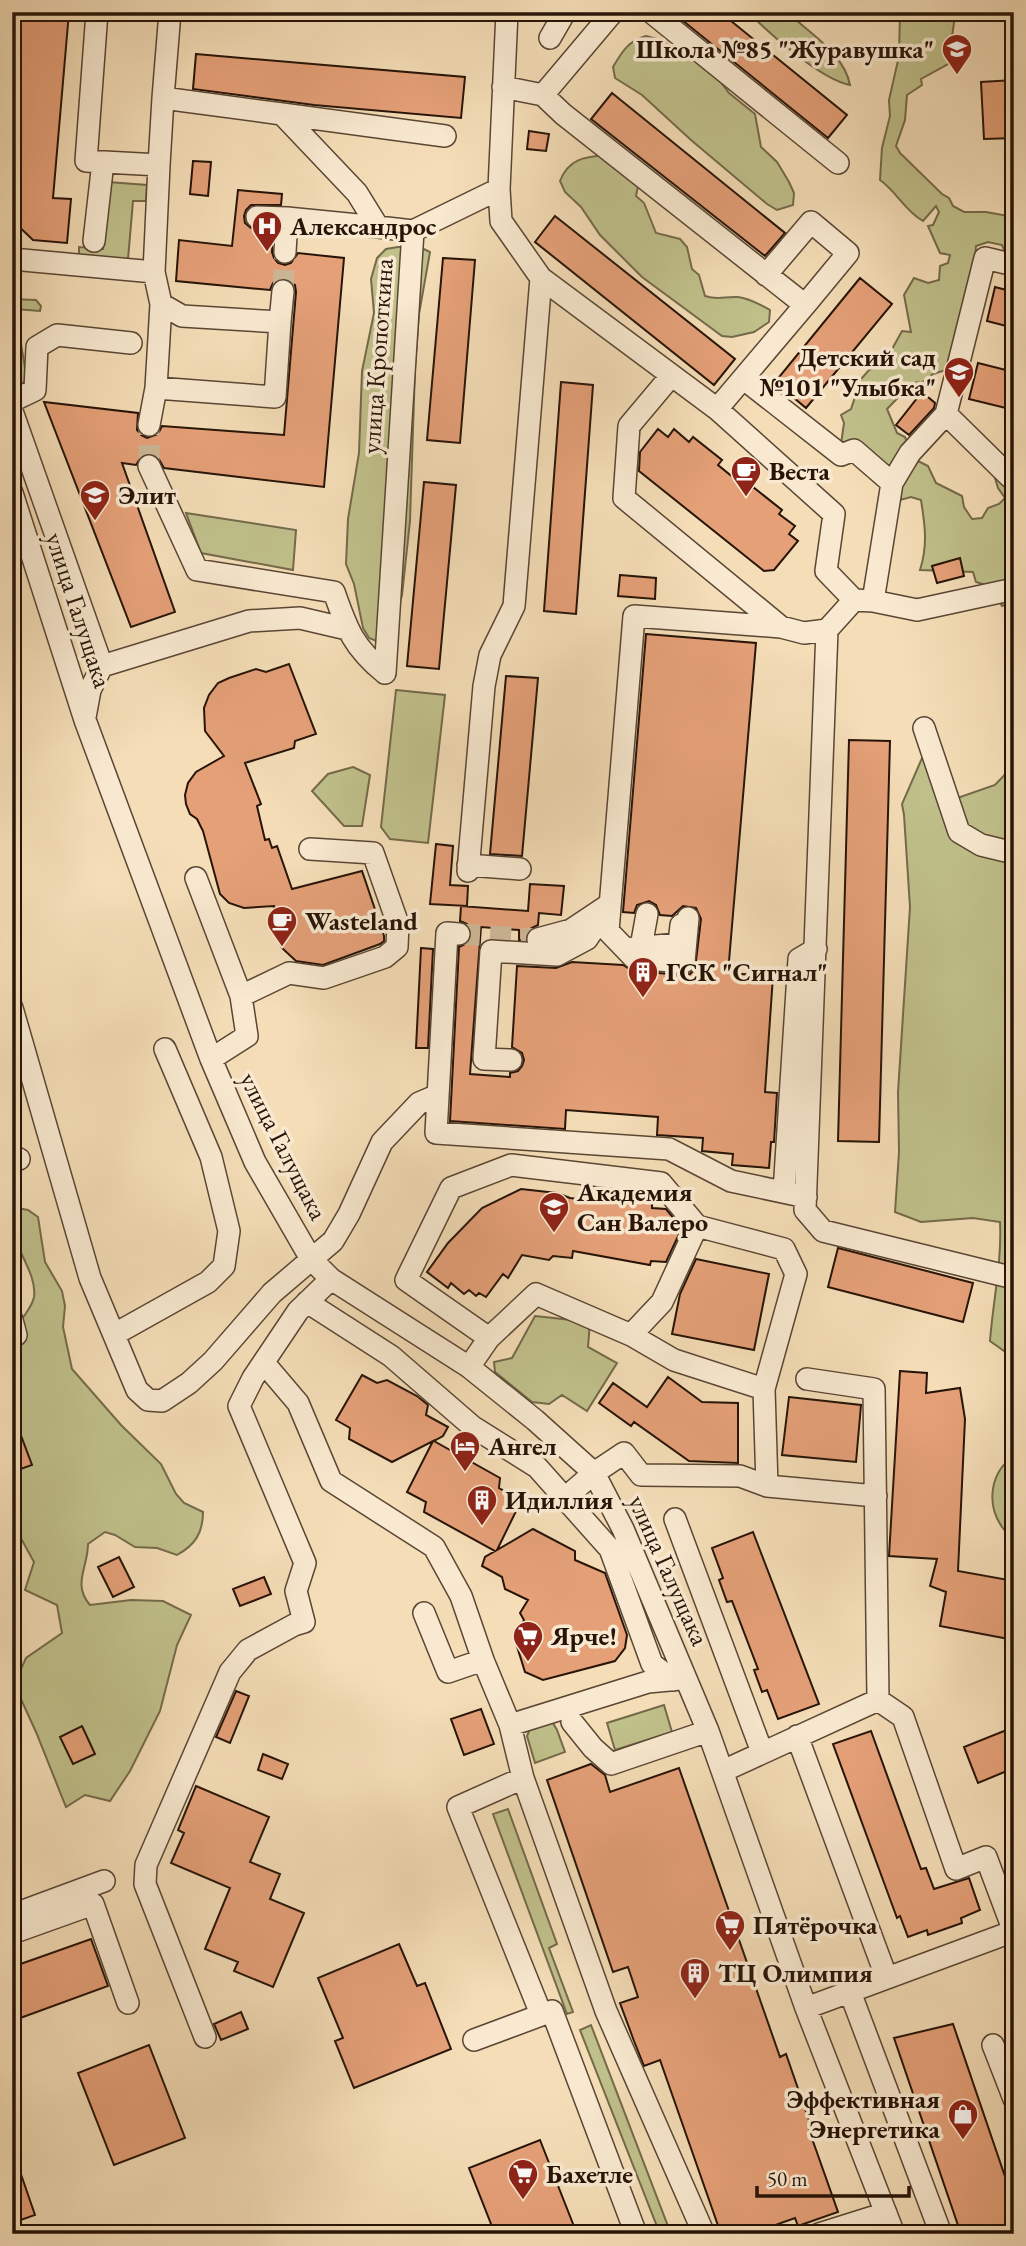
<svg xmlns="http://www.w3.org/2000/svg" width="1026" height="2246" font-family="'EB Garamond',serif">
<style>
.green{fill:#c0c08b;stroke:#746a4a;stroke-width:2}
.building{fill:#e5a078;stroke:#271408;stroke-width:2}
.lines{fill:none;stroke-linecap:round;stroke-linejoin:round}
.minor-tunnel{stroke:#cbb594;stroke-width:21;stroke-dasharray:21 10;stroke-linecap:butt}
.minor-casing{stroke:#5a4634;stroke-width:24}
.minor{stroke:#f8e9d0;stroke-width:21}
.labels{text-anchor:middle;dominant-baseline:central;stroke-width:7;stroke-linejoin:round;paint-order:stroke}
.poi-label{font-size:26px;font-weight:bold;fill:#271408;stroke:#f8e9d0;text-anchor:start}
.street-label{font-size:26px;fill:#271408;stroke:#f8e9d0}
</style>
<rect width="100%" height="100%" fill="#f4ddb7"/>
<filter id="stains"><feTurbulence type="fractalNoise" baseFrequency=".00286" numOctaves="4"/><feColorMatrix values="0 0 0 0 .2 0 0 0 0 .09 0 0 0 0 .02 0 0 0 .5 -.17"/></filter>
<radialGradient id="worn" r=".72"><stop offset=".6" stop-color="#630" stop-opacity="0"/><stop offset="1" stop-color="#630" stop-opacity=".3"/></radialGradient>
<!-- green -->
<path class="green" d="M748,12H787C809,33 844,53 850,85C820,79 770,34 748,12Z
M900,12H954L955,16L948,64L921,79L922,85L907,95L905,120L896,146L900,153L942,194L949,198L953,206L964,212H986L1014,217V255L1006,254L1002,245L988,242L976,246C973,288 960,330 946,370L933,374L923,382L912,383L887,409L897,433L905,437L909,448L895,471L841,444L844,423L841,415L851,409L861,379L869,370L879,365L891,351L902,331L911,332L904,295L914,278L928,283L939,280L940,266L948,263L950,255L940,253L928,226L933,225L939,212L936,206L923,221C905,211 896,191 880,180L882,148L890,116L889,100L899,56Z
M646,36L657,39L708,65L729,93L755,114L761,147L777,162L789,182L794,193L793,205L777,210L767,204L691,140L642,95L615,78L613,67C622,52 628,41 646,36Z
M607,155L638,186L636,196L644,203L656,233L680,239L687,247L692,269L699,275L705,296C719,301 725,296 738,297C749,298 761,305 770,310L769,322L754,332L732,337L722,336L642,277L600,235L581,207L565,192L560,181C569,158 585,157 607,155Z
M108,182L147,185L146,201H133L128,259L79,255V247L103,249Z
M398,247H420L430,252L419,314L415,368L410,521L402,595L393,626L379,642L369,638L363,628L354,584L346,564L348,519L359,453L362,371L374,313L371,279L377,258L386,249Z
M12,299L36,300L41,306L40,311L15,309L27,379L21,385C7,373 12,318 12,299Z
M918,461L928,466L936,483L962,496L964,507L972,519L982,518L988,508L999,504L1005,498L998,488L995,478L1002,473L1014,488V517L1008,521L1014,535V602L1002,606L992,587L976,582L973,572L920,570C928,545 925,525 921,500L911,497L900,500L901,487L911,464Z
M186,513L296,530L293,570L201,553Z
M396,690L445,695L428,843L390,839L381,827Z
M926,749L946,802L995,785L1014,765V1358L990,1341C993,1301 1002,1262 1000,1222L973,1218L921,1222L895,1212L899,1152L898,1092L910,907L904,815L902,804Z
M353,767L370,775L362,826H344L312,791L328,774Z
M17,1208L28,1210L38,1217L45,1262L62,1291L65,1306L63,1327L72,1369L121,1425L161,1464L176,1494L184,1503L203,1512C203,1533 195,1545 177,1555L157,1548L135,1547L115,1535L105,1532L88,1544C88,1568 72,1584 90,1605L131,1600L163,1601L191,1615L177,1645L160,1711L130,1771L110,1801L85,1795L66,1807L36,1732L14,1684L26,1658L62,1633L57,1605L25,1590L34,1562L12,1522V1313L19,1325C23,1315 32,1308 34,1297C38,1267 0,1236 17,1208Z
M535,1316L590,1322L588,1347L617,1363L587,1411L562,1395L549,1404L532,1402L495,1372L494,1362L512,1358Z
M1014,1456V1539C1008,1536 1006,1532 1002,1527C986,1504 990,1472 1014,1456Z
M664,1705L672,1732L615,1750L607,1723Z
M550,1718L557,1730L565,1752L535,1763L527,1736L532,1724Z
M508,1809L557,1944L549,1948L573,2012L567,2014L493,1814Z
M591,2025L671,2234H660L580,2030Z"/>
<!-- building -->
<path class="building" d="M18,12H69L53,198L71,199L67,243L33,240L12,220V88Z
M672,12H720L847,115L828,138Z
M196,54L465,77L461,118L314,105L193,89Z
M1014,80V138L984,139L981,82Z
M612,93L785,233L765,256L591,119Z
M529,131L549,134L546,151L527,149Z
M193,161L211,162L208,196L190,194Z
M238,190L282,194L281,205H251L246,210L244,216L245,223L251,228L273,231L272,252L274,258L278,263L285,265L291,263L298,253L344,258L324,487L164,468L157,456L151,453L143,454L136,465L122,463L175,612L131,627L44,402L138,413L137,430L141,435L147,438L158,434L162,426L284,435L296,292L295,285L284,278L273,283L270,290L176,281L179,240L232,246Z
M555,216L735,359L714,385L535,242Z
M443,258L475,260L460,443L427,440Z
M860,278L892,304L806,408L775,382Z
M995,287L1014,292V328L987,321Z
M978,363L1014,372V410L969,399Z
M561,382L593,385L576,614L544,611Z
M922,392L935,403L934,408L909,435L896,425Z
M658,429L668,437L674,429L689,442L693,437L722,460L718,465L750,491L753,487L782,510L779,514L795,526L789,534L798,541L774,570L764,571L639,471L640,452Z
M424,482L456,485L439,669L407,666Z
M960,558L964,576L937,583L932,566Z
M620,575L656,578L655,599L618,596Z
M646,634L756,643L728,973L773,976L765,1092L777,1093L774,1142H771L769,1168L732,1165L733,1154L702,1151L703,1138L657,1135L658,1117L566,1110L565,1129L450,1121L459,947L469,942L472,934L467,924L460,921L461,906L528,911L530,884L564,886L561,915L539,913L538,925L528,930L525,940H519V930L481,927L470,1074L510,1077V1073L518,1071L522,1066L524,1060L522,1053L512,1047L517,966L556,968L572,962L623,965L633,971L683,975L690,974L695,969L701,919L696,908L683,906L672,916L660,915L656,905L649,901L637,905L634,913L623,912Z
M289,664L316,734L295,741L294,748L245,763L261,804L257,806L265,840L269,839L272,848L277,846L292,889L362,871L384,936V941L380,944L323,965L296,961L282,948L277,936L274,906L244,908L229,903L220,894L203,831L197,819L190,814L186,804L185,795L188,783L196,772L224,756L205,731L204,708L209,695L218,683L229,678L256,669L266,672Z
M506,676L538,678L522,856L490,854Z
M849,740L890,741L879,1142L838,1141Z
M436,844L453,846L450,885L468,886L467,906L430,904Z
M421,948L433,949L428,1048H416Z
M521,1189L557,1193L570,1198L592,1201L612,1202L623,1198L652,1203V1208L666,1209L681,1227V1230L666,1262L651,1261L650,1265L573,1251L572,1258L553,1256L549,1260L522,1255L508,1278L503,1274L486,1297L479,1293L476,1296L469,1290L464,1294L451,1283L448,1288L427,1272L448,1243L482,1208Z
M838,1248L973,1283L963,1322L828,1287Z
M696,1259L769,1274L754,1350L672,1334L680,1294Z
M900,1371L927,1373L926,1393L960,1388L965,1419L958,1571L1014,1581V1640L940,1626L946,1592L930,1586L937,1559L889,1556Z
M362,1375L377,1383L387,1380L417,1396L428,1405L426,1415L448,1427L443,1436L434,1441L500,1478L499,1488L521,1501L497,1550L533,1529L575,1551V1560L605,1573L627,1635L625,1648L615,1661L543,1680L525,1672L515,1640L524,1620L520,1613L528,1600L505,1589L502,1577L482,1566L485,1557L495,1551L424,1512L426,1502L407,1492L433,1441L392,1462L349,1439L350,1428L336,1420Z
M668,1377L702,1402L738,1403V1463L689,1461L634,1422L631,1426L599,1403L613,1383L647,1407Z
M789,1397L861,1405L856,1462L782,1455Z
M12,1417H14L32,1465L12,1472Z
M753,1532L819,1704L778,1719L767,1690L762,1692L754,1670L758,1669L732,1601L727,1602L719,1580L723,1578L712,1548Z
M119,1557L134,1587L113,1597L98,1567Z
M264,1577L271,1594L240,1606L233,1589Z
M236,1691L249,1696L230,1743L216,1737Z
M481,1709L494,1744L464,1755L451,1719Z
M82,1726L95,1754L73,1764L60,1737Z
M1014,1727V1768L978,1783L964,1747Z
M871,1731L921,1869L926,1868L934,1889L969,1878L980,1910L961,1918L962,1923L928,1935L927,1930L908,1937L900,1916L897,1918L833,1744Z
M263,1754L288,1764L282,1779L258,1770Z
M591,1764L605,1775L610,1792L679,1768L780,2057L786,2054L812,2129L809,2130L838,2212L798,2226L795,2218L750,2234H721L660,2060L644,2066L634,2041L620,2003L638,1997L628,1967L613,1972L547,1780Z
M196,1786L269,1817L250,1862L280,1874L270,1899L304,1913L273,1987L234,1971L238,1962L205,1949L230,1888L171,1863L184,1833L178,1830Z
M91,1939L108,1986L12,2021V1967Z
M399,1944L417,1986L425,1983L451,2049L354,2088L335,2041L343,2038L318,1978Z
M241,2012L248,2029L221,2040L214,2024Z
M953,2024L1014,2203V2234H961L894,2038Z
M149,2045L185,2138L114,2165L78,2073Z
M540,2140L577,2234H495L469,2168Z
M15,2157L35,2215L12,2223V2158Z"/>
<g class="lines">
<!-- minor-tunnel -->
<path class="minor-tunnel" d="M283,291L285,252
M149,466V425
M459,934L538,939"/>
<!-- minor casing -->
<g class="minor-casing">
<path id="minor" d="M97,12L86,161L159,165L163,98
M170,12L163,98L282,114L357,193L378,227L413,231
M507,12L499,189L501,221L541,278L717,409L834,514L826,571L854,600L873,601L917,610L1014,589
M651,12L838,163
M550,38L565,12
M503,87L543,95L613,12
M543,95L563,114L805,305L717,409
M282,114L445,136
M159,165L154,272L161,304L182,316L280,322L275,397L156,388L161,304
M257,217L287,218
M94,241L103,162
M285,252L287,218L378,227
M12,259L154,272
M766,275L811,222L848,253L805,305
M280,322L283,291
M671,376L629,426L624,498L781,627
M744,379L841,455L854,450L892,483
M12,401L35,390L37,347L57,335L131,343
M12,411L102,666L249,621L300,618L347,629
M946,414L985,258L1014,265
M149,425L156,388
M149,466L197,570L334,592C347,629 353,647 385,673
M12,493L85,720L211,1059L255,1162L311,1259L331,1279L469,1367L535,1420L594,1473L623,1529L708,1731L806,2008L894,2234
M873,601L892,483L910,453L946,414L1010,477
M827,630L854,600
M385,673L413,231L499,189
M85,717L90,690L102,666
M924,728L959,832L981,845L1014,853
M468,865L520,869
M468,871L484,686L490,655L514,606L541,278
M196,878L241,996
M688,918L684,962L634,958L608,931L634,616L781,627L804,633L827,630L805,1210L823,1231L1014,1278
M459,934L447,933L436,1133L669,1149L731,1181L806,1197
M641,947L647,914
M633,948L679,944L681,925
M12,1008L90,1278L137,1390L148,1400L162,1401L189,1383L213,1361L272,1293L333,1241L349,1214L382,1142L419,1103L438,1095
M211,1059L247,1036L241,996L289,973L324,978L385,957L397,947L398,924L373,853L310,849
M511,1060L484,1059L491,951L557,955L587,939L610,904L571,930L538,939
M12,1156L19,1159
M784,1192L799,959L816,949
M697,1226L662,1302L631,1335L674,1360L764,1389
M307,1302L391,1356L473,1427L537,1467L610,1549L652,1664L673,1680
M12,1320L16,1335
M115,1334L208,1282L224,1266L229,1231L211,1157L165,1049
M489,1338L406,1280L451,1188L511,1165L661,1183L697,1226L784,1249L796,1274L764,1389L767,1486L876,1496
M264,1363L298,1403L331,1481L434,1547L461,1596L483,1660
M469,1367L489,1338L536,1294L631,1335
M565,1498L594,1473L624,1453L641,1475L740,1476L767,1486
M675,1519L762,1752
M424,1613L448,1672L483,1660L510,1725L523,1778L606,2011L704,2234
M878,1700L903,1717L956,1869L986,1857L1013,1929
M572,1722L593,1748L611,1764L708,1731
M510,1725L648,1682L680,1679
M797,1736L886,1976
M723,1771L878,1700L874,1389L807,1379
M523,1778L458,1807L541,2014
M12,1915L104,1881
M12,1933L93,1904L128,2003
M850,1992L941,2234
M806,2008L1014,1931
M205,2037L145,1884L146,1865L230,1672L248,1650L294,1625L304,1622L296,1591L305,1563L239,1406L253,1378L298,1311L331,1279
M474,2040L552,2011L636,2234
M993,2045L1014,2099
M819,2234L886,2213"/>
</g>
<!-- minor -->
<use href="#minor" class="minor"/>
</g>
<!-- icons -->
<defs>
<g id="school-pin" transform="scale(1.575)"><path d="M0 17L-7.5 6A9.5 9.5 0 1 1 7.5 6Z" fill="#8f2418" stroke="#f8e9d0"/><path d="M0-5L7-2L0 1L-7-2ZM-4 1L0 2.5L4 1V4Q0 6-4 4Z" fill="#fff"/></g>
<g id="hospital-pin" transform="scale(1.575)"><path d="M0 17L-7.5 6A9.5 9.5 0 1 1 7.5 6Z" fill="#8f2418" stroke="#f8e9d0"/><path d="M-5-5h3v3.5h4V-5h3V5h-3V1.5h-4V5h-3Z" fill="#fff"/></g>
<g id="cafe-pin" transform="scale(1.575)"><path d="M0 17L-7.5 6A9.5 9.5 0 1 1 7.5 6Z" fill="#8f2418" stroke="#f8e9d0"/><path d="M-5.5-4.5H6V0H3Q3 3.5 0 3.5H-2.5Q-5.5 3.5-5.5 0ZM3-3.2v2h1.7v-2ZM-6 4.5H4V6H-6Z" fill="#fff"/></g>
<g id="building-pin" transform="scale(1.575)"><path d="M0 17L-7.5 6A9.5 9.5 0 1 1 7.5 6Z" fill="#8f2418" stroke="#f8e9d0"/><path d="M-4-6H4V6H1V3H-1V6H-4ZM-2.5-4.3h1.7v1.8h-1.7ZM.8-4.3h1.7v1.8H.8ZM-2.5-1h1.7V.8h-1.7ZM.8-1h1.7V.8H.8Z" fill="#fff"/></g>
<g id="university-pin" transform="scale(1.575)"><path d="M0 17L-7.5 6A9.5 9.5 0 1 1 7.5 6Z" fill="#8f2418" stroke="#f8e9d0"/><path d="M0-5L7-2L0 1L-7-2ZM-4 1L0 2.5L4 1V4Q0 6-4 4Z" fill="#fff"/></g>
<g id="hotel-pin" transform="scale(1.575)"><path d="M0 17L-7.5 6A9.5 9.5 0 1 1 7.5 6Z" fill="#8f2418" stroke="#f8e9d0"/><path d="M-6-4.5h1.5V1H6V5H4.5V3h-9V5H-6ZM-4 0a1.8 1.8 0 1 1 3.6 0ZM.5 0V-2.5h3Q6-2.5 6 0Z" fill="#fff"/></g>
<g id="supermarket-pin" transform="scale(1.575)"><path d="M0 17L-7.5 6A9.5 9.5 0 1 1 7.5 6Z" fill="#8f2418" stroke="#f8e9d0"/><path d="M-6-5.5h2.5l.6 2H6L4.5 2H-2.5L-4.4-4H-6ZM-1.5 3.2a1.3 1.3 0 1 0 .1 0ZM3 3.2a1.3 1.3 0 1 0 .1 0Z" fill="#fff"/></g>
<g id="shop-pin" transform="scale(1.575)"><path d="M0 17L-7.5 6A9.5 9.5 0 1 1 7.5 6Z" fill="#8f2418" stroke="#f8e9d0"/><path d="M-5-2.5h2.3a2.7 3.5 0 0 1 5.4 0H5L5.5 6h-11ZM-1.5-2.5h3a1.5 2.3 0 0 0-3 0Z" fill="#fff"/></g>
</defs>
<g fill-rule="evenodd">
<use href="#school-pin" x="957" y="49"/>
<use href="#hospital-pin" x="267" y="226"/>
<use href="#school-pin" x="959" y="372"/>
<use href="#cafe-pin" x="746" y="471"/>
<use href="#school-pin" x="95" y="495"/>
<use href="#cafe-pin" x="282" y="921"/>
<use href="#building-pin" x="643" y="972"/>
<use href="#university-pin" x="554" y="1207"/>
<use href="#hotel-pin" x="465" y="1446"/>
<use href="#building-pin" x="482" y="1500"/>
<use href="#supermarket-pin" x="528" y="1636"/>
<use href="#supermarket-pin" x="730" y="1925"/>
<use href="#building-pin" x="695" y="1973"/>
<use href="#shop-pin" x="963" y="2114"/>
<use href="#supermarket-pin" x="523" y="2174"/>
</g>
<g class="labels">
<!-- poi labels -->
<g class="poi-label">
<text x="934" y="49" text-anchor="end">Школа №85 "Журавушка"</text>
<text x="290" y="226">Александрос</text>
<text x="936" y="357" text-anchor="end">Детский сад<tspan x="936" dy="30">№101 "Улыбка"</tspan></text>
<text x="769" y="471">Веста</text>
<text x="118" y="495">Элит</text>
<text x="305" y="921">Wasteland</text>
<text x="666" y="972">ГСК "Сигнал"</text>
<text x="577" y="1192">Академия<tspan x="577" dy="30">Сан Валеро</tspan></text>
<text x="488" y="1446">Ангел</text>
<text x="505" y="1500">Идиллия</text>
<text x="551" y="1636">Ярче!</text>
<text x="753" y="1925">Пятёрочка</text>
<text x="718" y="1973">ТЦ Олимпия</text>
<text x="940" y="2099" text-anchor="end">Эффективная<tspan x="940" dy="30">Энергетика</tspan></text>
<text x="546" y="2174">Бахетле</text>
</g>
<!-- street labels -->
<g class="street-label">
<text transform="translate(377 356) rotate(-86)">улица Кропоткина</text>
<text transform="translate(79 610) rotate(72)">улица Галущака</text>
<text transform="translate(284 1146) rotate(63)">улица Галущака</text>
<text transform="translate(669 1570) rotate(66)">улица Галущака</text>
</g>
</g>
<!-- margin -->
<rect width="1026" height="2246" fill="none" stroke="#f4ddb7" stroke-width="42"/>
<rect x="14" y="14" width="998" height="2218" fill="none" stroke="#271408" stroke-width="3.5"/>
<rect x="21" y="21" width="984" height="2204" fill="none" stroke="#271408" stroke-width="2"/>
<!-- scale -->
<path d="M757 2186v10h152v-10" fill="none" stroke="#271408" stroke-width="3.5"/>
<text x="767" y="2186" font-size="21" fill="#271408" stroke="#f8e9d0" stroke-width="5" paint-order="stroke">50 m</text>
<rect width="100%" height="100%" filter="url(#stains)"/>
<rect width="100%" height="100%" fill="url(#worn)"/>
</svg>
